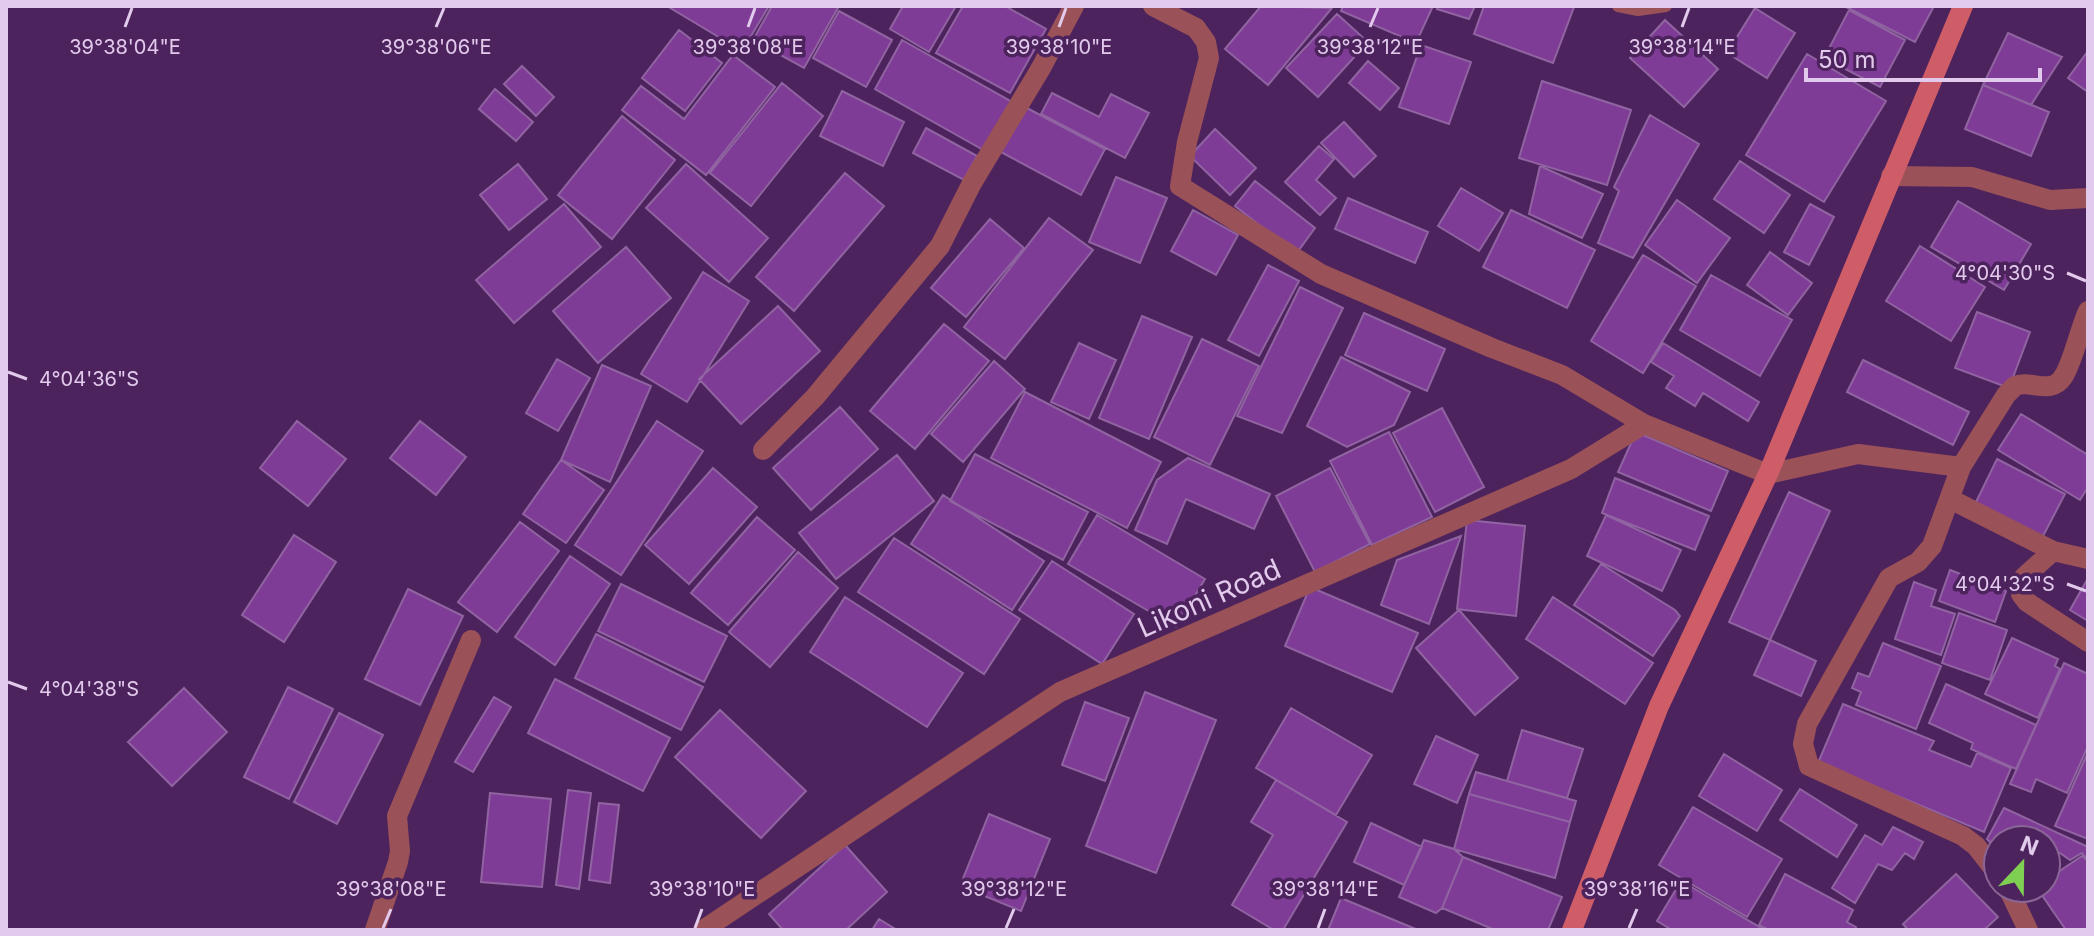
<svg xmlns="http://www.w3.org/2000/svg" width="2094" height="936" font-family="Inter,sans-serif">
<style>
.building{fill:#7f3c97;stroke:#9063a1;stroke-width:2}
.lines{fill:none;stroke-linecap:round;stroke-linejoin:round}
.lane{stroke:#9a5258;stroke-width:12}
.street{stroke:#9a5258;stroke-width:20}
.secondary{stroke:#cf5d68;stroke-width:20}
.ticks{fill:none;stroke:#e2caec;stroke-width:3}
.labels{text-anchor:middle;dominant-baseline:central;stroke-width:7;stroke-linejoin:round;paint-order:stroke}
.street-label{font-size:28px;fill:#e2caec;stroke:#4d235d}
.ticks-label{font-size:20px;text-anchor:middle;fill:#e2caec;stroke:#4d235d;stroke-width:7;stroke-linejoin:round;paint-order:stroke}
</style>
<rect width="100%" height="100%" fill="#4d235d"/>
<!-- building -->
<path class="building" d="M667,6H769L742,51Z
M772,6H839L804,68L753,40Z
M903,6H956L929,52L890,29Z
M963,6H1005L1046,29L1010,93L936,53Z
M1261,6L1332,8L1268,85L1225,49Z
M1343,6H1433L1416,43L1341,11Z
M1438,6H1475L1469,19L1437,9Z
M1484,6H1571L1574,7L1553,63L1474,34Z
M1844,6H1934L1915,42Z
M1755,8L1795,33L1767,78L1727,53Z
M1849,10L1905,40L1880,87L1824,58Z
M839,11L892,40L866,87L813,58Z
M1337,14L1368,42L1318,97L1286,68Z
M1665,20L1718,69L1684,107L1630,58Z
M679,30L722,63L685,111L642,78Z
M2008,33L2062,57L2031,105L1983,85Z
M902,40L1012,102L985,151L875,89Z
M1421,45L1471,62L1449,124L1399,107Z
M2088,51V92L2068,78Z
M1807,54L1886,101L1824,202L1746,155Z
M733,55L775,87L706,175L622,110L641,86L684,119Z
M1368,61L1399,88L1380,110L1349,83Z
M522,66L554,97L536,116L504,84Z
M1542,81L1631,110L1607,185L1519,158Z
M782,83L823,116L751,206L710,173Z
M1983,85L2049,112L2031,156L1965,129Z
M495,89L533,122L516,141L479,109Z
M842,91L904,122L883,166L820,136Z
M1052,93L1099,117L1111,94L1149,113L1125,158L1041,114Z
M1023,106L1105,149L1081,195L999,151Z
M1650,115L1699,144L1633,258L1598,243L1619,191L1614,187Z
M622,116L675,160L612,239L558,195Z
M1344,122L1376,156L1354,177L1321,143Z
M926,128L977,156L964,180L913,153Z
M1215,129L1256,168L1230,195L1190,156Z
M1319,146L1334,159L1316,180L1336,198L1320,215L1285,182Z
M1740,161L1790,195L1764,233L1714,199Z
M518,164L547,199L509,230L480,195Z
M686,164L768,238L729,282L646,208Z
M1540,166L1603,194L1582,238L1529,214Z
M845,173L884,206L794,311L756,277Z
M1116,177L1167,198L1140,263L1089,242Z
M1255,181L1315,228L1296,254L1235,206Z
M1461,188L1503,213L1479,251L1438,226Z
M1348,198L1428,232L1415,263L1335,229Z
M1677,200L1730,238L1697,283L1645,245Z
M1958,201L2031,244L2004,290L1931,247Z
M564,204L601,247L514,323L476,280Z
M1810,204L1834,217L1809,265L1784,252Z
M1193,210L1238,235L1216,275L1171,251Z
M1511,210L1595,250L1567,308L1483,267Z
M1049,218L1093,250L1005,359L964,327Z
M990,219L1024,248L966,317L931,288Z
M1920,246L1985,287L1951,341L1886,301Z
M626,247L671,298L598,363L553,311Z
M1770,252L1812,283L1788,315L1747,285Z
M1643,255L1696,286L1643,373L1591,341Z
M1268,265L1299,281L1259,356L1228,340Z
M703,272L749,301L687,402L641,374Z
M1711,275L1792,320L1760,376L1680,330Z
M1300,287L1343,308L1282,433L1237,416Z
M778,306L820,351L741,424L699,379Z
M1977,312L2030,332L2009,388L1955,368Z
M1364,313L1445,349L1427,391L1345,355Z
M1142,316L1192,337L1149,439L1099,418Z
M944,324L989,361L915,449L870,411Z
M1202,339L1259,366L1210,465L1154,437Z
M1079,343L1116,360L1089,419L1051,402Z
M1663,343L1759,402L1748,421L1703,393L1695,406L1666,388L1674,376L1651,362Z
M1341,357L1410,392L1394,425L1347,447L1307,426Z
M557,359L590,378L558,431L526,413Z
M1863,360L1969,412L1953,445L1847,392Z
M994,361L1025,389L963,462L931,434Z
M602,365L651,386L610,482L561,460Z
M1025,392L1161,462L1127,528L991,458Z
M840,407L878,449L811,510L773,468Z
M1442,408L1484,487L1435,512L1393,433Z
M2021,414L2088,455V487L2080,500L1998,450Z
M297,421L346,459L308,506L260,468Z
M420,421L466,457L436,495L390,458Z
M657,421L703,451L621,575L575,545Z
M1389,432L1432,517L1372,545L1330,461Z
M1636,432L1728,471L1711,511L1618,472Z
M975,454L1088,512L1063,560L950,501Z
M897,455L934,501L836,579L799,533Z
M1188,458L1270,494L1254,529L1186,499L1167,544L1135,530L1157,480Z
M1997,459L2065,494L2041,540L1974,506Z
M561,460L604,490L566,543L523,514Z
M713,468L757,507L689,584L645,545Z
M1330,468L1370,544L1315,572L1276,496Z
M1615,478L1709,516L1695,550L1602,513Z
M1789,492L1830,511L1770,640L1729,622Z
M943,495L1044,561L1012,610L911,544Z
M1097,515L1205,579L1176,627L1068,564Z
M1606,515L1681,550L1662,591L1587,556Z
M757,517L795,550L728,625L691,593Z
M1467,520L1525,526L1516,616L1457,609Z
M520,522L559,551L497,632L458,602Z
M294,535L336,562L284,642L242,615Z
M1461,536L1429,624L1381,605L1397,560Z
M894,538L1020,619L984,674L858,592Z
M798,552L838,588L770,667L729,632Z
M570,556L610,584L555,665L515,637Z
M1052,561L1134,614L1102,664L1019,610Z
M1601,564L1675,610L1680,616L1653,656L1574,605Z
M1950,570L2006,591L1995,622L1939,601Z
M2088,578V621L2070,610Z
M1914,582L1936,590L1931,606L1955,614L1941,655L1895,639Z
M621,584L727,636L704,682L598,631Z
M1310,587L1418,633L1392,692L1285,646Z
M408,589L463,616L420,705L365,679Z
M845,597L963,673L927,727L810,652Z
M1553,597L1653,663L1625,704L1526,639Z
M1459,610L1518,678L1475,715L1416,648Z
M1959,613L2007,630L1990,680L1942,663Z
M596,634L703,687L681,730L575,678Z
M2012,638L2058,659L2055,666L2060,669L2038,718L1985,694Z
M1770,640L1816,661L1801,696L1754,675Z
M1883,643L1941,666L1916,729L1856,705L1861,692L1852,688L1858,673L1869,677Z
M2064,663L2088,674V746L2067,793L2036,779L2031,792L2010,784Z
M555,679L670,738L643,791L528,733Z
M1946,684L2036,725L2016,769L1971,749L1973,743L1929,723Z
M288,687L333,709L289,799L244,777Z
M184,688L227,732L172,786L128,742Z
M1145,692L1216,720L1156,873L1086,846Z
M494,697L511,707L473,772L455,762Z
M1085,702L1129,718L1105,781L1062,765Z
M1843,704L1934,741L1929,750L1971,767L1977,753L2011,768L1984,832L1818,763Z
M1291,708L1372,755L1336,815L1256,768Z
M720,710L806,791L761,838L675,757Z
M339,713L383,735L337,824L294,802Z
M1522,730L1583,749L1567,798L1507,781Z
M1436,736L1478,755L1457,803L1414,784Z
M2088,752V839L2055,826Z
M1724,754L1782,790L1757,831L1699,796Z
M1476,772L1576,801L1570,822L1469,794Z
M1276,780L1347,822L1283,930H1274L1232,905L1273,835L1251,822Z
M1800,789L1857,825L1837,857L1780,820Z
M568,790L591,793L579,889L556,885Z
M490,793L551,799L542,887L481,882Z
M1469,794L1570,822L1555,878L1454,849Z
M599,803L619,805L610,883L589,880Z
M1693,807L1782,859L1747,917L1659,865Z
M2004,808L2088,847V856L2086,858L2082,853L2070,860L2060,853L2046,863V840H1998V850L1987,839Z
M989,814L1050,839L1021,911L960,886Z
M1371,823L1422,847L1404,885L1354,862Z
M1893,827L1923,842L1914,859L1905,853L1892,870L1878,864L1855,903L1832,888L1865,835L1882,845Z
M1424,840L1454,849L1463,857L1442,908L1436,913L1399,897Z
M845,845L887,892L846,930H783L769,914Z
M2082,856L2088,861V930H2066L2037,888H2046V880Z
M1463,857L1562,897L1548,930H1495L1442,908Z
M1785,874L1853,910L1847,922L1856,927L1854,930H1769L1759,925Z
M1956,874L1998,917L1984,930H1908L1903,924Z
M1681,881L1761,928L1760,930H1672L1657,921Z
M1341,898L1418,930H1328Z
M879,919L897,930H872Z"/>
<g class="lines">
<!-- lane -->
<path class="lane" d="M1618,6L1638,10L1666,6"/>
<!-- street -->
<path class="street" d="M1153,6L1196,28L1206,42L1209,58L1187,142L1180,186L1321,274L1492,348L1562,375L1644,424
M1891,176L1972,177L2050,200L2088,198
M763,450L815,397L940,246L972,183L1041,68L1074,6
M1950,499L2053,551L2088,559
M2053,551L2024,577L2021,594L2027,602L2088,642
M1998,874L1976,846L1963,836L1809,766L1803,744L1807,724L1889,578L1918,562L1932,546L1961,467L2006,395C2007,394 2014,387 2015,386C2030,379 2051,396 2063,377C2072,365 2080,328 2088,311
M2008,888L2028,930
M375,930L398,862L400,851L397,816L471,640
M703,930L1060,692L1571,469L1644,424L1768,474L1858,454L1961,467"/>
<!-- secondary -->
<path class="secondary" d="M1572,930L1659,706L1768,474L1963,6"/>
</g>
<!-- ticks -->
<path class="ticks" d="M125,27L132,8M436,27L444,8M748,27L755,8M1059,27L1066,8M1370,27L1378,8M1682,27L1689,8M2067,273L2086,281M8,372L27,379M2067,584L2086,591M8,682L27,689M383,928L391,909M695,928L702,909M1006,928L1014,909M1318,928L1325,909M1629,928L1637,909"/>
<g class="labels">
<!-- street labels -->
<g class="street-label">
<text transform="translate(1209 598) rotate(-24)">Likoni Road</text>
</g>
</g>
<g class="ticks-label">
<text x="125" y="54">39°38'04"E</text>
<text x="436" y="54">39°38'06"E</text>
<text x="748" y="54">39°38'08"E</text>
<text x="1059" y="54">39°38'10"E</text>
<text x="1370" y="54">39°38'12"E</text>
<text x="1682" y="54">39°38'14"E</text>
<text x="2005" y="280">4°04'30"S</text>
<text x="89" y="386">4°04'36"S</text>
<text x="2005" y="591">4°04'32"S</text>
<text x="89" y="696">4°04'38"S</text>
<text x="391" y="896">39°38'08"E</text>
<text x="702" y="896">39°38'10"E</text>
<text x="1014" y="896">39°38'12"E</text>
<text x="1325" y="896">39°38'14"E</text>
<text x="1637" y="896">39°38'16"E</text>
</g>
<!-- border -->
<rect width="2094" height="936" fill="none" stroke="#e2caec" stroke-width="16"/>
<!-- north arrow -->
<g transform="translate(2022 864) rotate(22)"><circle r="38" fill="#4d235d" stroke="#896696" stroke-width="2"/>
<path d="M0-6L14 30L0 20L-14 30Z" fill="#7fd052"/>
<text y="-12" font-size="22" font-weight="bold" text-anchor="middle" fill="#e2caec">N</text>
</g>
<!-- scale -->
<path d="M1806 68v12h234v-12" fill="none" stroke="#e2caec" stroke-width="4"/>
<text x="1818" y="68" font-size="24" fill="#e2caec" stroke="#4d235d" stroke-width="6" paint-order="stroke">50 m</text>
</svg>
